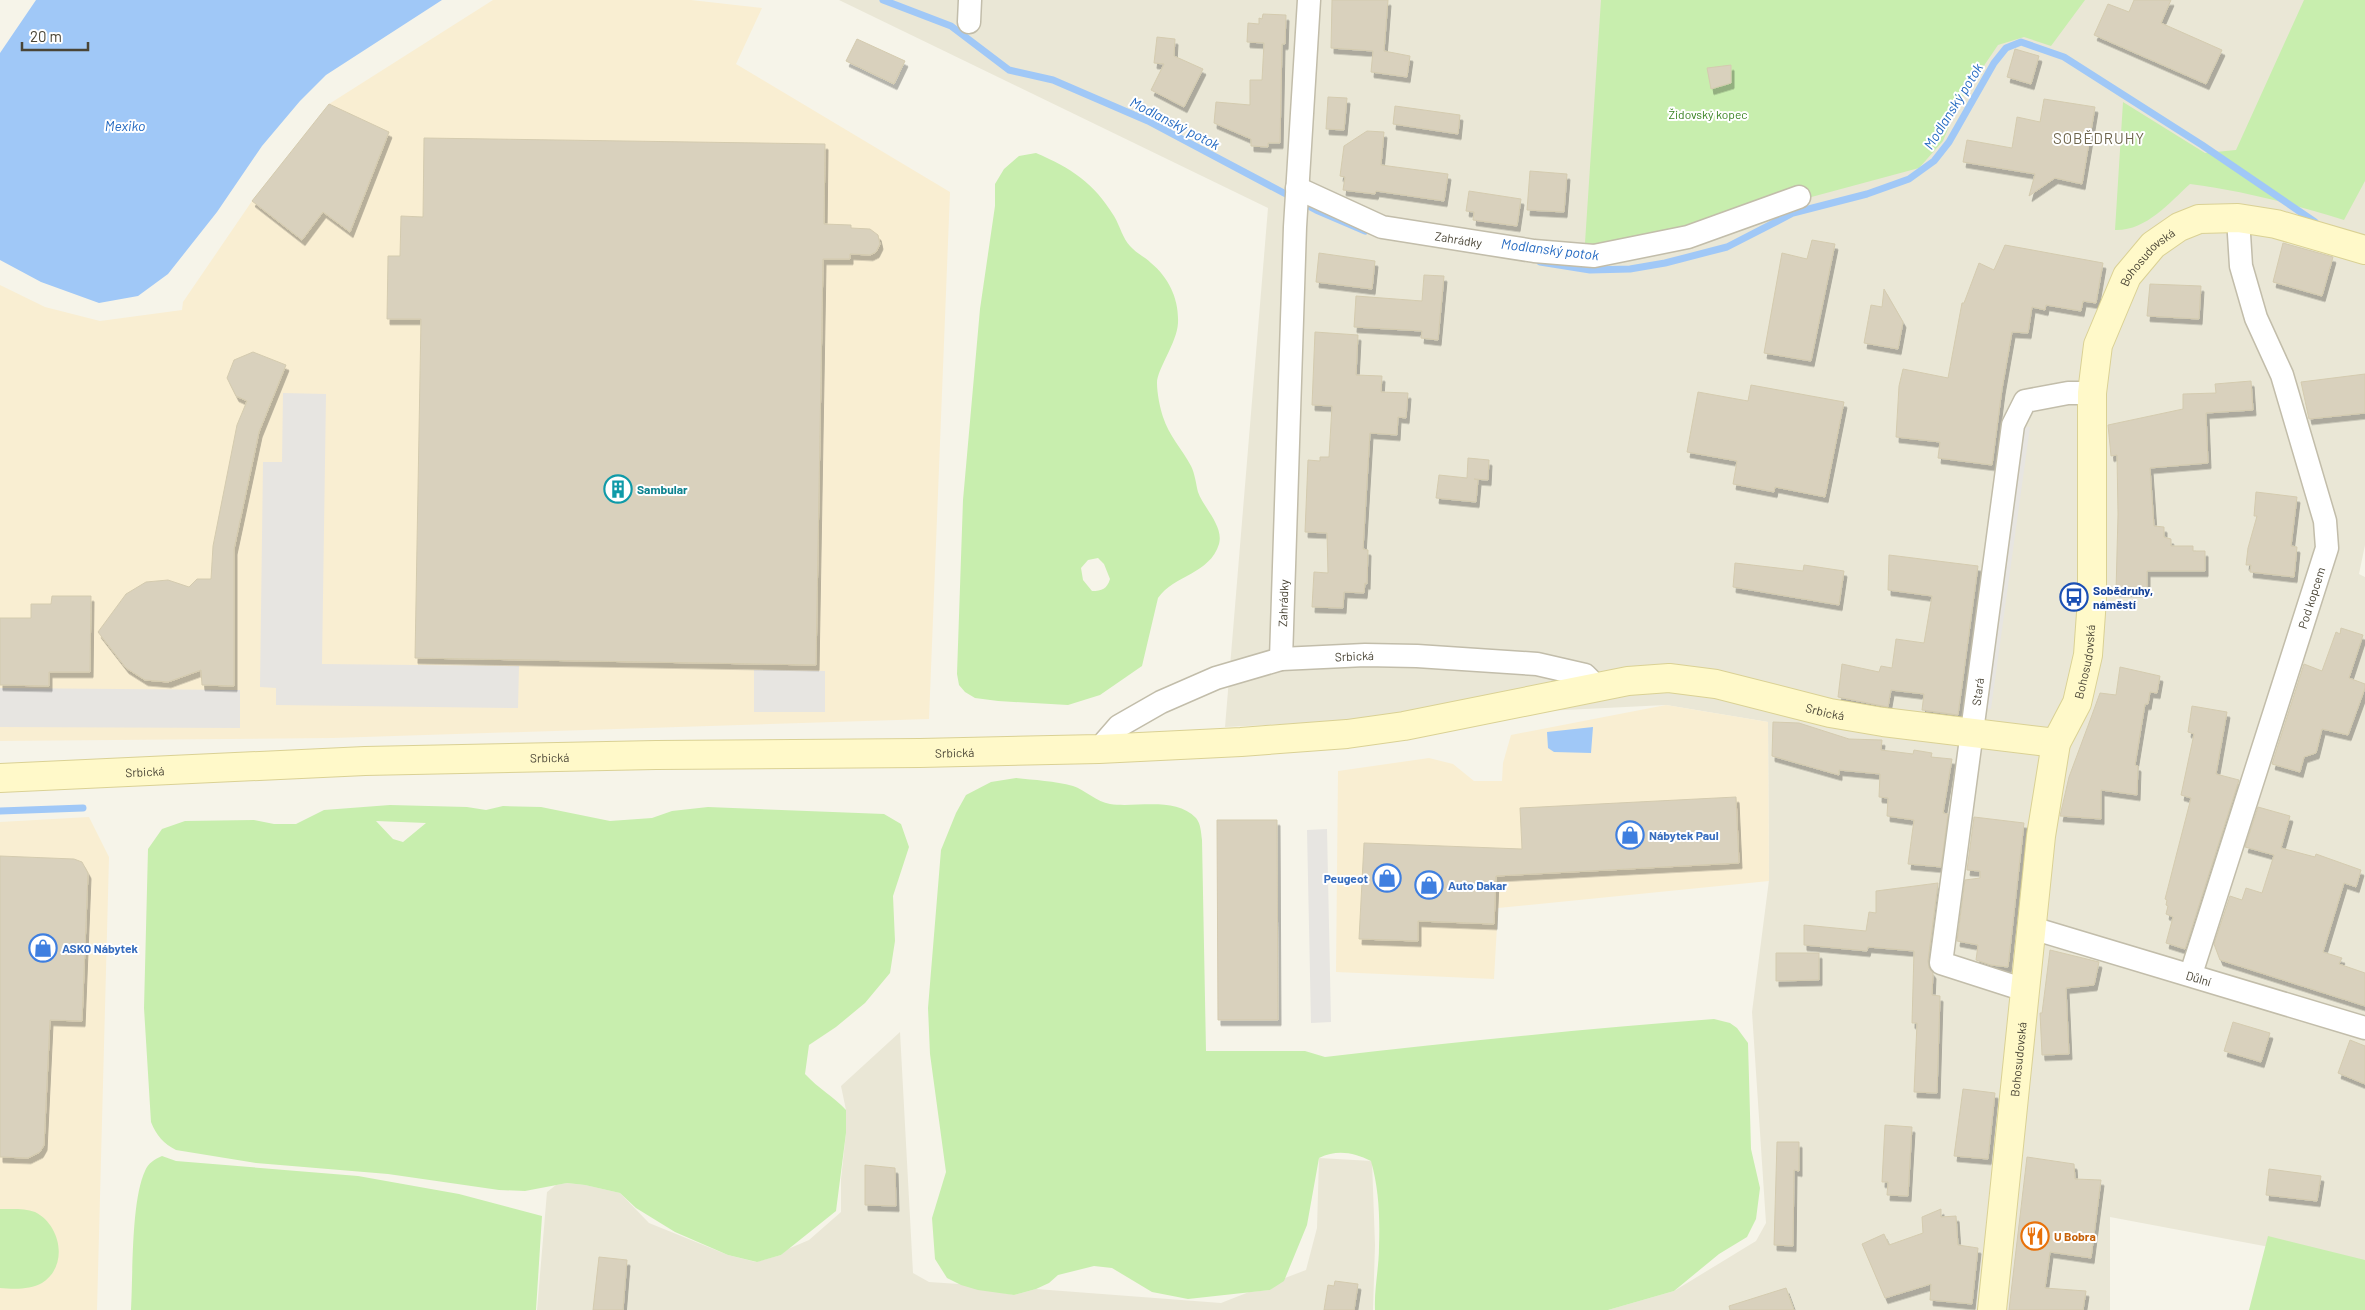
<svg xmlns="http://www.w3.org/2000/svg" width="2365" height="1310" font-family="Barlow,sans-serif">
<style>
.residential{fill:#eae7d6}
.commercial{fill:#f9eed2}
.green{fill:#c8eeae;fill-rule:evenodd}
.parking{fill:#e7e5e1}
.water{fill:#a0c8f7}
.lines{fill:none;stroke-linecap:round;stroke-linejoin:round}
.stream{stroke:#a0c8f7;stroke-width:7}
.building{fill:#d9d1bd;stroke:#d4cbaf;filter:url(#shadow)}
.street-casing{stroke:#c2bdaa;stroke-width:25}
.secondary-casing{stroke:#dad194;stroke-width:30}
.street{stroke:#fff;stroke-width:22}
.secondary{stroke:#fff9c9;stroke-width:28}
.labels{text-anchor:middle;dominant-baseline:central;stroke-width:4;stroke-linejoin:round;paint-order:stroke}
.park-label{font-size:12px;fill:#3a8323;stroke:#fff}
.street-label{font-size:12px;fill:#4a4536;stroke:#fff}
.culture-label{font-size:12px;font-weight:bold;fill:#0d838f;stroke:#fff;text-anchor:start}
.transit-label{font-size:12px;font-weight:bold;fill:#164399;stroke:#fff;text-anchor:start}
.shop-label{font-size:12px;font-weight:bold;fill:#366cbe;stroke:#fff;text-anchor:start}
.food-label{font-size:12px;font-weight:bold;fill:#c56008;stroke:#fff;text-anchor:start}
.water-label{font-size:14px;font-style:italic;fill:#246ac2;stroke:#fff}
.quarter-label{font-size:15px;letter-spacing:1px;fill:#6e654c;stroke:#fff}
</style>
<defs>
<filter id="shadow"><feDropShadow dx="3" dy="5.5" stdDeviation="0" flood-color="#0004"/></filter>
</defs>
<rect width="100%" height="100%" fill="#f6f4e9"/>
<!-- residential -->
<path class="residential" d="M839,0H2365V545L2359,574L2365,577V1265L2110,1217V1310H1608L1674,1291L1756,1241L1766,1223L1752,1012L1769,880L1768,722L1666,705L1225,727L1268,208Z
M900,1032L913,1273L929,1282L959,1284L1014,1295L1036,1289L1221,1303L1249,1292L1270,1290L1285,1278L1306,1270L1317,1228L1319,1158L1372,1161L1375,1245L1373,1310H537L547,1192L556,1185L567,1183L585,1185L620,1193L649,1223L728,1255L756,1262L781,1255L788,1249L809,1240L841,1212V1179L846,1133V1110L841,1086Z"/>
<!-- commercial -->
<path class="commercial" d="M493,0H691L762,8L736,64L950,192L929,719L333,738L0,741V285L45,307L100,321L182,310L183,302L252,201L329,104Z
M1666,705L1768,722L1769,881L1498,908L1494,979L1336,972L1338,771L1429,758L1453,764L1474,781H1502L1503,763L1511,735Z
M89,817L109,857L97,1310H0V822Z"/>
<!-- green -->
<path class="green" d="M1601,0H2085L2051,46L2024,37L1998,45L1958,104L1943,141L1919,168L1584,258Z
M2304,0H2365V181L2344,220C2293,204 2244,191 2190,184C2169,203 2146,231 2115,230L2123,102L2205,153L2236,150Z
M1036,153C1071,168 1094,183 1114,216C1120,226 1123,239 1130,246C1136,253 1145,257 1151,263C1169,278 1179,299 1178,323C1177,343 1157,369 1157,383C1157,393 1160,408 1163,417C1169,436 1182,449 1191,466C1195,474 1196,484 1198,492C1203,507 1224,526 1219,544C1210,574 1174,575 1158,598L1142,666L1100,695L1068,705L998,701L975,698L965,692L959,685L957,674L963,500L980,309L995,206V184L1004,169L1019,156ZM1098,558L1104,564L1110,579C1107,589 1102,591 1092,591L1083,580L1081,568L1088,560Z
M1016,778C1034,780 1055,781 1073,786C1085,790 1097,802 1110,804C1136,808 1175,796 1196,818C1201,824 1201,833 1202,840L1206,1051H1305L1325,1057C1454,1042 1584,1029 1714,1019L1730,1023L1737,1028L1748,1043L1751,1149L1760,1188L1756,1219L1747,1237L1719,1254L1674,1291L1608,1310H1375C1374,1289 1379,1268 1379,1247C1380,1218 1379,1189 1371,1161C1354,1153 1338,1149 1319,1158L1307,1225L1284,1281L1270,1290L1188,1299L1152,1292L1112,1268L1094,1266L1058,1275L1049,1283L1036,1289L1014,1295L978,1290L961,1285L947,1278L935,1259L932,1218L946,1172L930,1054L928,1008L941,850L956,813L966,795L991,782Z
M390,805L467,807L486,810L503,806L541,807L610,821L652,818L672,811L708,807L884,814L901,824L909,847L893,896L895,941L890,973L865,1003L836,1027L809,1045L805,1074C819,1089 834,1097 846,1110V1133L836,1211L781,1255L757,1262L728,1255L675,1232L636,1208L620,1193L585,1185L567,1183L525,1191L499,1190L388,1174L256,1163L176,1150C164,1144 156,1135 151,1122L144,1008L148,849L162,829L185,821L254,820L274,824H296L324,810ZM376,821L426,823L403,842L393,839Z
M162,1156L176,1161L358,1176L459,1194L542,1216L536,1310H131C133,1275 131,1201 145,1171C148,1163 155,1159 162,1156Z
M0,1209C11,1209 25,1208 35,1212C61,1225 69,1266 42,1283C30,1290 13,1289 0,1288Z
M2268,1236L2365,1260V1310H2249Z"/>
<!-- parking -->
<path class="parking" d="M283,393L326,394L322,664L519,666L518,708L276,705V688L260,687L263,462H282Z
M2013,425L2030,427L1991,709L1974,707Z
M754,670L825,671V712H754Z
M0,688L240,690V728L0,727Z
M1327,829L1331,1022L1311,1023L1307,830Z"/>
<!-- water -->
<path class="water" d="M36,0H442L326,75L300,101L262,146L217,212L168,274L138,296L99,303L41,282L0,260V53Z
M1593,727L1591,753L1554,752L1548,748L1547,732Z"/>
<g class="lines">
<!-- stream -->
<path class="stream" d="M883,0L951,26L1009,70L1053,80L1148,121L1316,210L1365,231
M1540,262L1590,270L1630,269L1665,263L1727,247L1793,213L1867,194L1909,179L1934,161L1949,142L1994,63L2006,48L2021,42L2064,57L2202,145L2315,222
M0,811L83,808"/>
</g>
<!-- building -->
<path class="building" d="M1332,0H1388L1384,51L1410,56L1407,77L1371,72L1373,51L1331,48Z
M2134,0H2171L2161,23L2222,50L2206,84L2094,35L2108,4L2129,12Z
M1263,14L1286,15L1285,44H1282L1280,143H1268V147L1251,146V139L1214,123L1216,102L1250,105V80H1262L1264,43L1247,42L1248,23L1259,24V18L1262,19Z
M1157,37L1175,39L1174,56L1203,69L1184,107L1151,90L1164,64L1154,63Z
M857,39L905,61L894,84L846,61Z
M2015,49L2039,56L2031,84L2007,77Z
M1731,65V83L1711,89L1707,68Z
M1328,97L1347,98L1344,130L1326,129Z
M2044,99L2095,107L2082,184L2055,178L2029,196L2035,174L1963,162L1967,140L2012,148L2017,117L2040,122Z
M329,104L389,132L350,232L323,212L302,240L252,201Z
M1395,106L1460,115L1458,134L1393,124Z
M1367,131L1384,132L1381,165L1448,174L1444,201L1376,191L1375,194L1343,190L1345,177L1340,176L1344,146Z
M424,138L825,144L824,224L851,225V228L870,229L878,235L880,244L876,252L870,255L850,254V259H823L816,665L415,658L421,319H387L388,256H400L401,216L423,217Z
M1530,171L1567,174L1564,212L1527,210Z
M1469,191L1521,199L1517,226L1473,220L1474,212L1466,211Z
M1812,240L1835,244L1811,361L1764,353L1782,253L1807,259Z
M2283,243L2333,257L2322,296L2273,282Z
M2005,245L2103,263L2096,303L2083,301L2081,311L2046,305L2045,310L2032,307L2028,333L2012,332L2002,389L1992,465L1938,458L1940,442L1896,437L1899,386L1903,369L1948,378L1962,303H1964L1979,263L1994,270Z
M1319,253L1375,261L1372,289L1316,282Z
M1424,275L1444,276L1438,340L1421,338L1422,331L1354,327L1356,296L1422,301Z
M2150,284L2201,286L2199,319L2147,316Z
M1884,289L1903,322L1898,349L1864,343L1871,305L1882,307Z
M1315,332L1358,335L1356,375L1382,376L1381,392L1408,393L1406,418L1398,417L1397,435L1370,433L1363,549L1368,550L1367,584L1365,583L1364,593L1344,592L1343,608L1312,607L1314,572L1328,573L1327,533L1305,532L1308,460L1320,461V457H1329L1332,406L1312,405Z
M253,352L286,365L259,432L234,549V686L202,685L201,670L168,682L145,680L126,668L98,632L126,594L146,582L168,580L189,587L197,579H211L213,546L237,425L247,401L236,396L227,378L234,360Z
M2365,374V413L2309,419L2301,382Z
M2251,381L2253,410L2206,413L2208,463L2150,468L2154,526L2164,527V537L2171,539V546H2193V551H2205V571H2147V591H2116L2118,514L2117,455L2111,456L2108,425L2183,409V394L2216,393L2215,384Z
M1751,385L1844,402L1825,497L1775,487L1774,492L1733,484L1737,461L1687,452L1698,392L1748,401Z
M1468,458L1489,460L1488,480L1474,479L1478,480L1476,502L1436,498L1439,475L1467,478Z
M2256,492L2297,497L2291,546L2297,547L2294,577L2250,572L2251,565H2246L2248,548L2257,516H2254Z
M1889,555L1978,566L1958,715L1922,710L1924,694L1891,690L1888,707L1838,697L1842,664L1879,672L1881,666L1892,668L1896,639L1924,643L1932,596L1888,590Z
M1735,563L1803,571L1804,565L1844,571L1839,605L1733,587Z
M52,596H91L90,672H49V686L0,685V618H31V604H51Z
M2341,628L2363,635L2349,678L2365,684V688L2348,735L2322,729L2316,753L2304,757L2300,772L2272,764L2304,664L2322,671L2336,632L2340,634Z
M2120,667L2160,676L2157,693L2150,692L2148,704H2145L2135,765L2138,766L2137,795L2101,790V819L2060,816L2069,777L2092,715L2100,693L2116,695Z
M2192,706L2227,712L2216,774L2239,780L2185,949L2166,943L2173,917L2166,914L2168,906L2166,905L2167,900L2165,899L2191,798L2181,795L2194,734L2188,732Z
M1773,722L1799,723L1849,739L1882,740L1881,750L1913,754L1914,750L1932,753L1931,757L1952,759L1943,813L1948,814L1941,867L1908,864L1914,820L1887,816L1888,798L1879,797L1880,774L1839,770V775L1772,756Z
M1736,797L1739,863L1496,876L1494,924L1418,921V941L1359,939L1364,843L1522,849L1520,808Z
M2258,807L2290,816L2281,848L2315,857L2316,854L2361,870L2356,887L2344,883L2323,952L2342,958L2339,964L2365,973V1006L2220,960L2214,944L2230,896L2242,900L2246,888L2262,893L2274,855L2245,847Z
M1974,817L2024,823L2008,967L1991,965L1976,960L1978,945L1957,941L1965,880L1980,878V871L1967,870Z
M1217,820H1277L1278,1020H1218Z
M0,856L74,859L82,862L88,873L82,1021L50,1020L44,1145L40,1152L28,1158L0,1157Z
M1938,883L1928,961L1929,968L1933,973L1932,995L1940,996L1937,1093L1914,1092L1917,1023H1912L1914,951L1868,947L1867,951L1804,945V925L1866,931L1869,912L1876,913V891Z
M2050,950L2099,962L2094,985L2066,988L2069,1054L2042,1055L2040,1013H2042Z
M1776,953H1819V980L1776,981Z
M2233,1022L2270,1033L2261,1062L2224,1051Z
M2350,1040L2365,1046V1084L2338,1073Z
M1963,1089L1995,1093L1988,1159L1954,1156Z
M1885,1125L1912,1127L1908,1196L1887,1195L1888,1182H1882Z
M1777,1142H1799V1171L1794,1170L1793,1246L1774,1245Z
M2027,1157L2074,1164L2075,1179L2101,1180L2091,1258L2050,1252L2045,1288L2086,1291L2083,1310H2009Z
M865,1165L895,1168L896,1206L865,1205Z
M2269,1169L2321,1176L2317,1201L2266,1195Z
M1941,1209V1217L1956,1216L1958,1245L1978,1248L1972,1304L1930,1300L1931,1284L1885,1298L1862,1244L1884,1234L1889,1245L1923,1233L1922,1217Z
M599,1257L627,1260L623,1310H593Z
M1335,1281L1358,1284L1354,1310H1324L1328,1285L1334,1286Z
M1786,1288L1794,1310H1730L1729,1306Z"/>
<g class="lines">
<!-- street casing -->
<g class="street-casing">
<g id="street">
<path d="M969,22L970,0"/>
<path id="s1" d="M1297,188L1382,227L1534,251L1594,256L1688,237L1799,197"/>
<path id="s2" d="M1281,659L1295,227L1309,0"/>
<path id="s3" d="M1099,749L1119,726L1161,702L1216,678L1281,659L1365,655L1417,656L1537,664L1585,675L1597,687"/>
<path id="s4" d="M2032,928L2365,1028"/>
<path id="s5" d="M2191,974L2327,548L2325,521L2282,375L2256,318L2241,266L2238,218"/>
<path id="s6" d="M2025,990L1941,963L2013,425L2025,401L2068,393H2092"/>
</g>
</g>
<!-- secondary casing -->
<g class="secondary-casing">
<g id="secondary">
<path id="s7" d="M0,778L365,761L656,755L920,753L1099,749L1241,742L1347,734L1404,726L1628,681L1669,678L1716,684L1830,713L1883,722L2056,743"/>
<path id="s8" d="M1992,1310L2041,836L2056,743L2077,703L2088,655L2092,599V393L2098,345L2127,276L2153,245L2179,227L2199,219L2238,218L2276,224L2365,250"/>
</g>
</g>
<!-- street -->
<use href="#street" class="street"/>
<!-- secondary -->
<use href="#secondary" class="secondary"/>
</g>
<!-- icons -->
<defs>
<g id="building-ring" transform="scale(1.4375)"><circle r="9.5" fill="#fff" stroke="#0f9aa8" stroke-width="1.5"/><path d="M-4-6H4V6H1V3H-1V6H-4ZM-2.5-4.3h1.7v1.8h-1.7ZM.8-4.3h1.7v1.8H.8ZM-2.5-1h1.7V.8h-1.7ZM.8-1h1.7V.8H.8Z" fill="#0f9aa8"/></g>
<g id="bus-ring" transform="scale(1.4375)"><circle r="9.5" fill="#fff" stroke="#1a4fb4" stroke-width="1.5"/><path d="M-5-6H5V4H4V6H2V4H-2V6H-4V4H-5ZM-3.5-4V0h7V-4ZM-3.5 1.2v1.5H-2V1.2ZM2 1.2v1.5H3.5V1.2Z" fill="#1a4fb4"/></g>
<g id="shop-ring" transform="scale(1.4375)"><circle r="9.5" fill="#fff" stroke="#3f7fe0" stroke-width="1.5"/><path d="M-5-2.5h2.3a2.7 3.5 0 0 1 5.4 0H5L5.5 6h-11ZM-1.5-2.5h3a1.5 2.3 0 0 0-3 0Z" fill="#3f7fe0"/></g>
<g id="restaurant-ring" transform="scale(1.4375)"><circle r="9.5" fill="#fff" stroke="#e8710a" stroke-width="1.5"/><path d="M-5-6h1v4h1v-4h1v4h1v-4h1v5L-1.5 .5V6h-2V.5L-5-1ZM5-6V6H3V1.5H1.5Q1.5-4 5-6Z" fill="#e8710a"/></g>
</defs>
<g fill-rule="evenodd">
<use href="#building-ring" x="618" y="489"/>
<use href="#bus-ring" x="2074" y="597"/>
<use href="#shop-ring" x="1630" y="835"/>
<use href="#shop-ring" x="1387" y="878"/>
<use href="#shop-ring" x="1429" y="885"/>
<use href="#shop-ring" x="43" y="948"/>
<use href="#restaurant-ring" x="2035" y="1236"/>
</g>
<g class="labels">
<!-- park labels -->
<g class="park-label">
<text x="1708" y="114">Židovský kopec</text>
</g>
<!-- street labels -->
<g class="street-label">
<text stroke="none"><textPath href="#s1" startOffset="171">Zahrádky</textPath></text>
<text stroke="none"><textPath href="#s8" startOffset="1078">Bohosudovská</textPath></text>
<text stroke="none"><textPath href="#s5" startOffset="395">Pod kopcem</textPath></text>
<text stroke="none"><textPath href="#s2" startOffset="56">Zahrádky</textPath></text>
<text stroke="none"><textPath href="#s3" startOffset="280">Srbická</textPath></text>
<text stroke="none"><textPath href="#s8" startOffset="658">Bohosudovská</textPath></text>
<text stroke="none"><textPath href="#s6" startOffset="362">Stará</textPath></text>
<text stroke="none"><textPath href="#s7" startOffset="1835">Srbická</textPath></text>
<text stroke="none"><textPath href="#s7" startOffset="955">Srbická</textPath></text>
<text stroke="none"><textPath href="#s7" startOffset="550">Srbická</textPath></text>
<text stroke="none"><textPath href="#s7" startOffset="145">Srbická</textPath></text>
<text stroke="none"><textPath href="#s4" startOffset="174">Důlní</textPath></text>
<text stroke="none"><textPath href="#s8" startOffset="252">Bohosudovská</textPath></text>
</g>
<!-- culture labels -->
<g class="culture-label">
<text x="637" y="489">Sambular</text>
</g>
<!-- transit labels -->
<g class="transit-label">
<text x="2093" y="590">Sobědruhy,<tspan x="2093" dy="14">náměstí</tspan></text>
</g>
<!-- shop labels -->
<g class="shop-label">
<text x="1649" y="835">Nábytek Paul</text>
<text x="1368" y="878" text-anchor="end">Peugeot</text>
<text x="1448" y="885">Auto Dakar</text>
<text x="62" y="948">ASKO Nábytek</text>
</g>
<!-- food labels -->
<g class="food-label">
<text x="2054" y="1236">U Bobra</text>
</g>
<!-- water labels -->
<g class="water-label">
<text transform="translate(1953 106) rotate(-58)">Modlanský potok</text>
<text transform="translate(1175 123) rotate(27)">Modlanský potok</text>
<text x="125" y="125">Mexiko</text>
<text transform="translate(1550 249) rotate(7)">Modlanský potok</text>
</g>
<!-- quarter labels -->
<g class="quarter-label">
<text x="2099" y="138">SOBĚDRUHY</text>
</g>
</g>
<!-- scale -->
<path d="M22 42v8h66v-8" fill="none" stroke="#4a4536" stroke-width="2.5"/>
<text x="30" y="42" font-size="15" fill="#4a4536" stroke="#ffffff" stroke-width="4" paint-order="stroke">20 m</text>
</svg>
